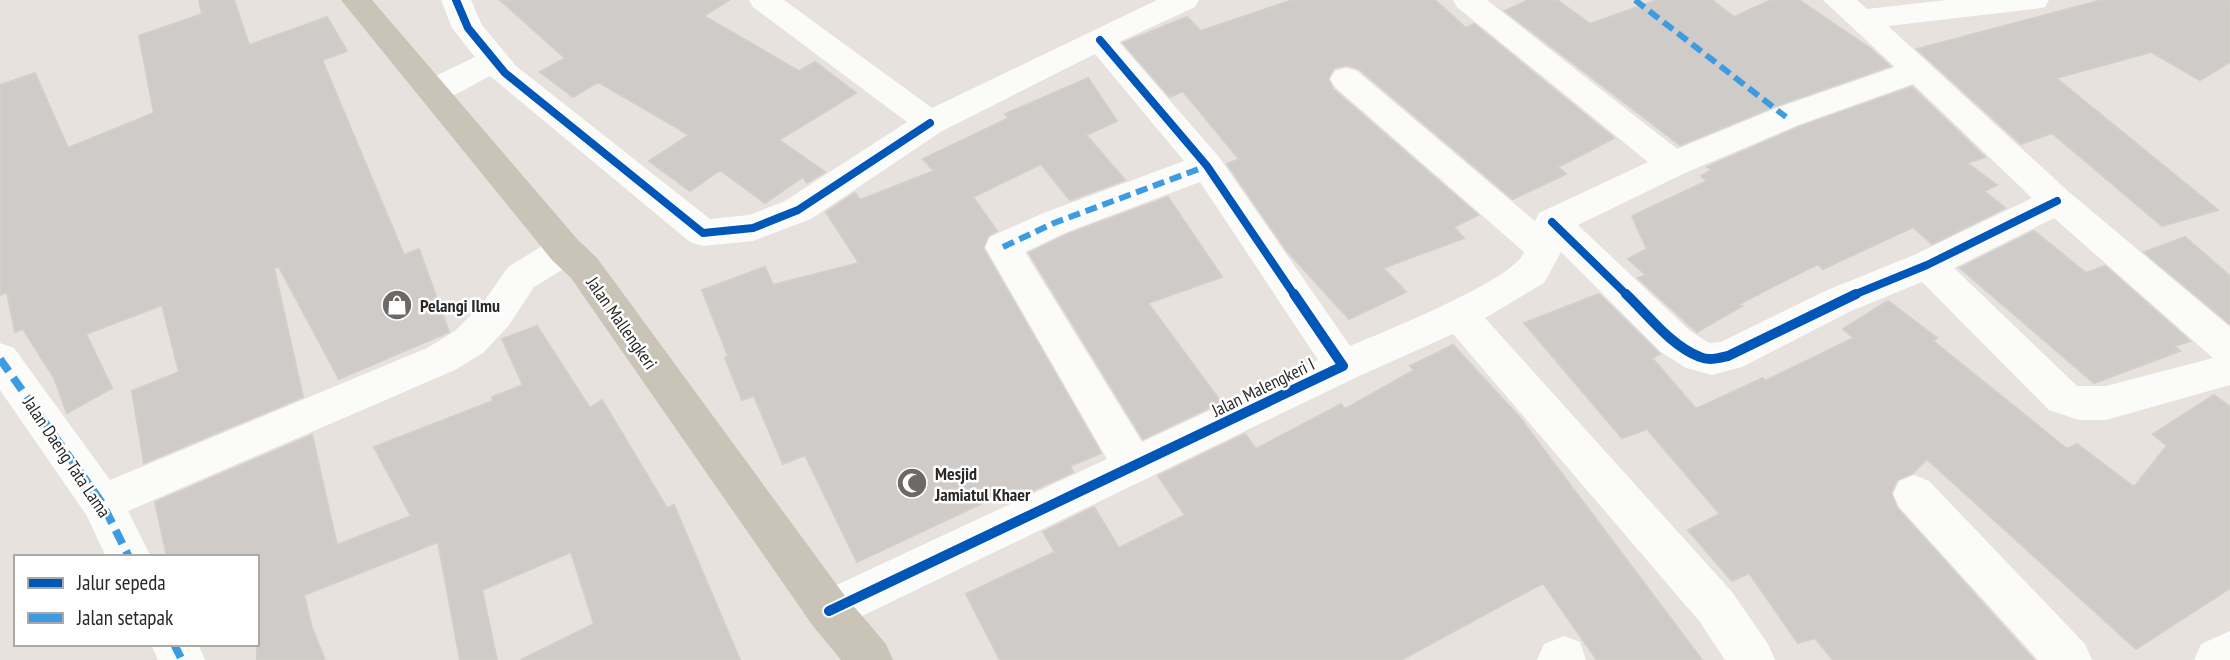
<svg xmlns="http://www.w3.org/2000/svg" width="2230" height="660" font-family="'PT Sans Narrow',sans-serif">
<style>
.building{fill:#cecbc8;stroke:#d2ceca;stroke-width:2}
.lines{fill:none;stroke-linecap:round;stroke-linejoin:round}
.minor{fill:#fbfbfa;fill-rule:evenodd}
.primary{fill:#c9c3b8;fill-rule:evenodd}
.quiet-far1{stroke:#3d9ce1;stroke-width:6;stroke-dasharray:12 6;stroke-linecap:butt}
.quiet{stroke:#3d9ce1;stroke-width:8;stroke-dasharray:15 8;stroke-linecap:butt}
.cycleway-far1-casing{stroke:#fff;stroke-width:11}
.cycleway-casing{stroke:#fff;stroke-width:14}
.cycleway-far1{stroke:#0057b8;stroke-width:8}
.cycleway{stroke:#0057b8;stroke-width:10}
.labels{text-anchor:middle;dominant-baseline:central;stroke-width:5;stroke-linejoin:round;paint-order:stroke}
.poi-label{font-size:18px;font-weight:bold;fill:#292929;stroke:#fff;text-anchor:start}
.street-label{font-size:18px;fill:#292929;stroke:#fff}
</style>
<rect width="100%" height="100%" fill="#e7e2de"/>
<!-- building -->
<path class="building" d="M199,0H234L249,45L327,17L347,51L322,60L404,255L419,249L449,332L339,379L279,267L274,268L303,397L144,463L132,391L179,372L162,305L86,334L112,388L67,413L54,378L23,329L15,332L7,292L0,295V85L35,73L68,148L154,113L139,36L202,14Z
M500,0H729L704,16L799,71L815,62L856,93L779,140L825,172L807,183L803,177L765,203L720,170L690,191L649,161L689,135L598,82L573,97L540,72L565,58Z
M1292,0H1435L1466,28L1474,24L1614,138L1558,167L1566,174L1513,199L1359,69L1347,65L1334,68L1328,78L1333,89L1478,215L1454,227L1464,238L1383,268L1406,292L1349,319L1287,251L1227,164L1239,159L1183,91L1170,97L1123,43L1187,17L1201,31Z
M1529,0H1557L1590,24L1657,0H1712L1734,17L1771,0H1799L1871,49L1890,66L1773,107L1680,145L1505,11Z
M2102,0H2230V62L2200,80L2151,52L2056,78L2218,210L2162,226L2052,133L2021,144L1917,49Z
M1088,78L1117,121L1086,135L1125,180L1070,200L1041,164L973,197L997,231L988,236L983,248L1101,453L1070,466L1073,472L1023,495L1018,488L987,501L857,562L805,455L783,464L754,396L742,400L725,358L728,356L702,290L765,267L773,285L859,263L826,212L855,193L860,200L934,171L923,159L1009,118L1005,114Z
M1912,87L1985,157L1967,163L1997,185L1984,191L2005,208L1932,244L1913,227L1823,269L1818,264L1739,304L1742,306L1697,332L1638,278L1646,275L1628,259L1647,249L1632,216L1707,181L1701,176L1712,170L1707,167L1799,127Z
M1168,197L1222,277L1148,303L1221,402L1143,439L1029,253L1068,234Z
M2034,231L2086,273L2105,266L2190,341L2174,346L2180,351L2094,383L1960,268Z
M2185,237L2230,276V324L2144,252Z
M1599,294L1660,354L1652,358L1696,409L1763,378L1765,381L1854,338L1843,329L1888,301L1937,338L1933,341L2067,449L2077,444L2134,487L2167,446L2153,434L2214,395L2230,407V588L2136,649L1927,459L1913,473L1897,480L1891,493L1897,508L2034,660H1833L1815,638L1798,643L1749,573L1732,581L1688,530L1720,514L1647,429L1622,438L1524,323Z
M537,326L590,408L602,400L667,508L674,505L740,660H521L594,624L571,552L482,590L497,660H460L438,542L304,595L312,628L325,660H257V557H167L155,502L312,435L337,545L411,516L374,447L493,401L492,397L523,385L502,339Z
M1453,345L1520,418L1702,660H1597L1543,583L1401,660H1000L966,594L1055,552L1043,532L1094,507L1119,548L1185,515L1158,476L1245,434L1256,449L1341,404L1345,409L1414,370L1410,366Z"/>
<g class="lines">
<!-- minor -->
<path class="minor" d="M441,0H471L482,25L516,66L710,219L749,215L785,201L907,122L753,7L749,0H784L932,108L1157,0H1199L1195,7L1119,42L1219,157L1350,346C1381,333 1516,279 1524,252L1335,87L1330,79L1335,71L1346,68L1357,71L1535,221L1539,213L1648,162L1457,7L1453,0H1487L1677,149L1774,109L1895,67L1823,0H1857L1867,9L1947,0H2049L2045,7L2034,9L1888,26L2069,192L2230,327V385L2106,420H2079L2049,410L1922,282L1851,311L1742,367L1712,375L1686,368L1661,352L1561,252L1544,283L1485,318L1732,592L1768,644L1775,660H1725L1700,622L1453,334L1357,377L829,632L813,626L806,611L813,596L1107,459L985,247L990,237L1041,214L1184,161L1095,54L942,131L811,219L753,241L703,246L690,242L490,76C469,86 445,105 421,99L417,91L421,83L475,57L452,28ZM1913,84L2032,198L1914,255L1825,291L1721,342L1709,343L1689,330L1578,225L1685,173L1798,125ZM1200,182L1318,360L1142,442L1025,252L1067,232ZM2054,218L2213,358L2106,386H2077L1954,268Z
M565,236L578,240L583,250L578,260L534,287L509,325L483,353L455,370L128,511L151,557H106L87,516L0,390V343L14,348L110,480L427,348L455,331L483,303L508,267L552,240Z
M1914,475L1929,481L2085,644L2092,660H2038L1899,507L1893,494L1899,481Z
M2230,631V660H2194L2201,644Z
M1564,636L1580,642L1586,660H1537L1544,644Z
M151,644H198L205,660H158Z"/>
<!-- primary -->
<path class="primary" d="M341,0H372L578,240L597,258L845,596L886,644L893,660H841L813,626L571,278L552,260Z"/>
<!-- quiet-far1 -->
<path class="quiet-far1" d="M1635,0L1786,117
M1003,247L1054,223L1207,166"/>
<!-- quiet -->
<path class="quiet" d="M0,359L102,503L129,557
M174,644L182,660"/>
<!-- cycleway-far1 casing -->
<g class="cycleway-far1-casing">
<path id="cycleway-far1" d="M456,0L468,28L505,73L703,233L753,228L798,210L930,123
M1100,40L1207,166L1295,296
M1552,222L1628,296
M1851,296L1927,265L2057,201"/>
</g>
<!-- cycleway casing -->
<g class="cycleway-casing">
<path id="cycleway" d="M1626,294C1648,315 1671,346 1700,357C1709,361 1719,358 1728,356L1856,294
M829,611L1343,366L1294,294"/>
</g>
<!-- cycleway-far1 -->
<use href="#cycleway-far1" class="cycleway-far1"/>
<!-- cycleway -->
<use href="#cycleway" class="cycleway"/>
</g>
<!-- icons -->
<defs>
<g id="shop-disc" transform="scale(1.575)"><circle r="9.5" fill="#6c6a68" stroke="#fff"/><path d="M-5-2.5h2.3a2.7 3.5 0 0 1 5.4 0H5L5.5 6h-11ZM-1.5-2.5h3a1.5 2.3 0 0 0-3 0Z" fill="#fff"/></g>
<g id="mosque-disc" transform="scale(1.575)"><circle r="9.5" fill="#6c6a68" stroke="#fff"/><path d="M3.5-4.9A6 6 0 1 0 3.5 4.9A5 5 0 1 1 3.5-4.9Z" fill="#fff"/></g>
</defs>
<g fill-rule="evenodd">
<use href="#shop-disc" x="397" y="305"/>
<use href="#mosque-disc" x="912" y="483"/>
</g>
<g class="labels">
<!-- poi labels -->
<g class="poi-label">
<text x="420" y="305">Pelangi Ilmu</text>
<text x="935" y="473">Mesjid<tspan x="935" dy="21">Jamiatul Khaer</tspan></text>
</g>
<!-- street labels -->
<g class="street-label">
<text transform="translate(622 323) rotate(55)">Jalan Mallengkeri</text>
<text transform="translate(1263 387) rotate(-26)">Jalan Malengkeri I</text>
<text transform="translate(67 457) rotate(56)">Jalan Daeng Tata Lama</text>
</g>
</g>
<!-- legend -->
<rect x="14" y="555" width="245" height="91" fill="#ffffff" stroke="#a9a9a9" stroke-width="2"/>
<rect x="28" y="578" width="35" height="10" fill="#0057b8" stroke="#a9a9a9" stroke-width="2"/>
<text x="77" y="590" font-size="21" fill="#292929">Jalur sepeda</text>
<rect x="28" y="613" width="35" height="10" fill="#3d9ce1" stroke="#a9a9a9" stroke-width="2"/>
<text x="77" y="625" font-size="21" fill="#292929">Jalan setapak</text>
</svg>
